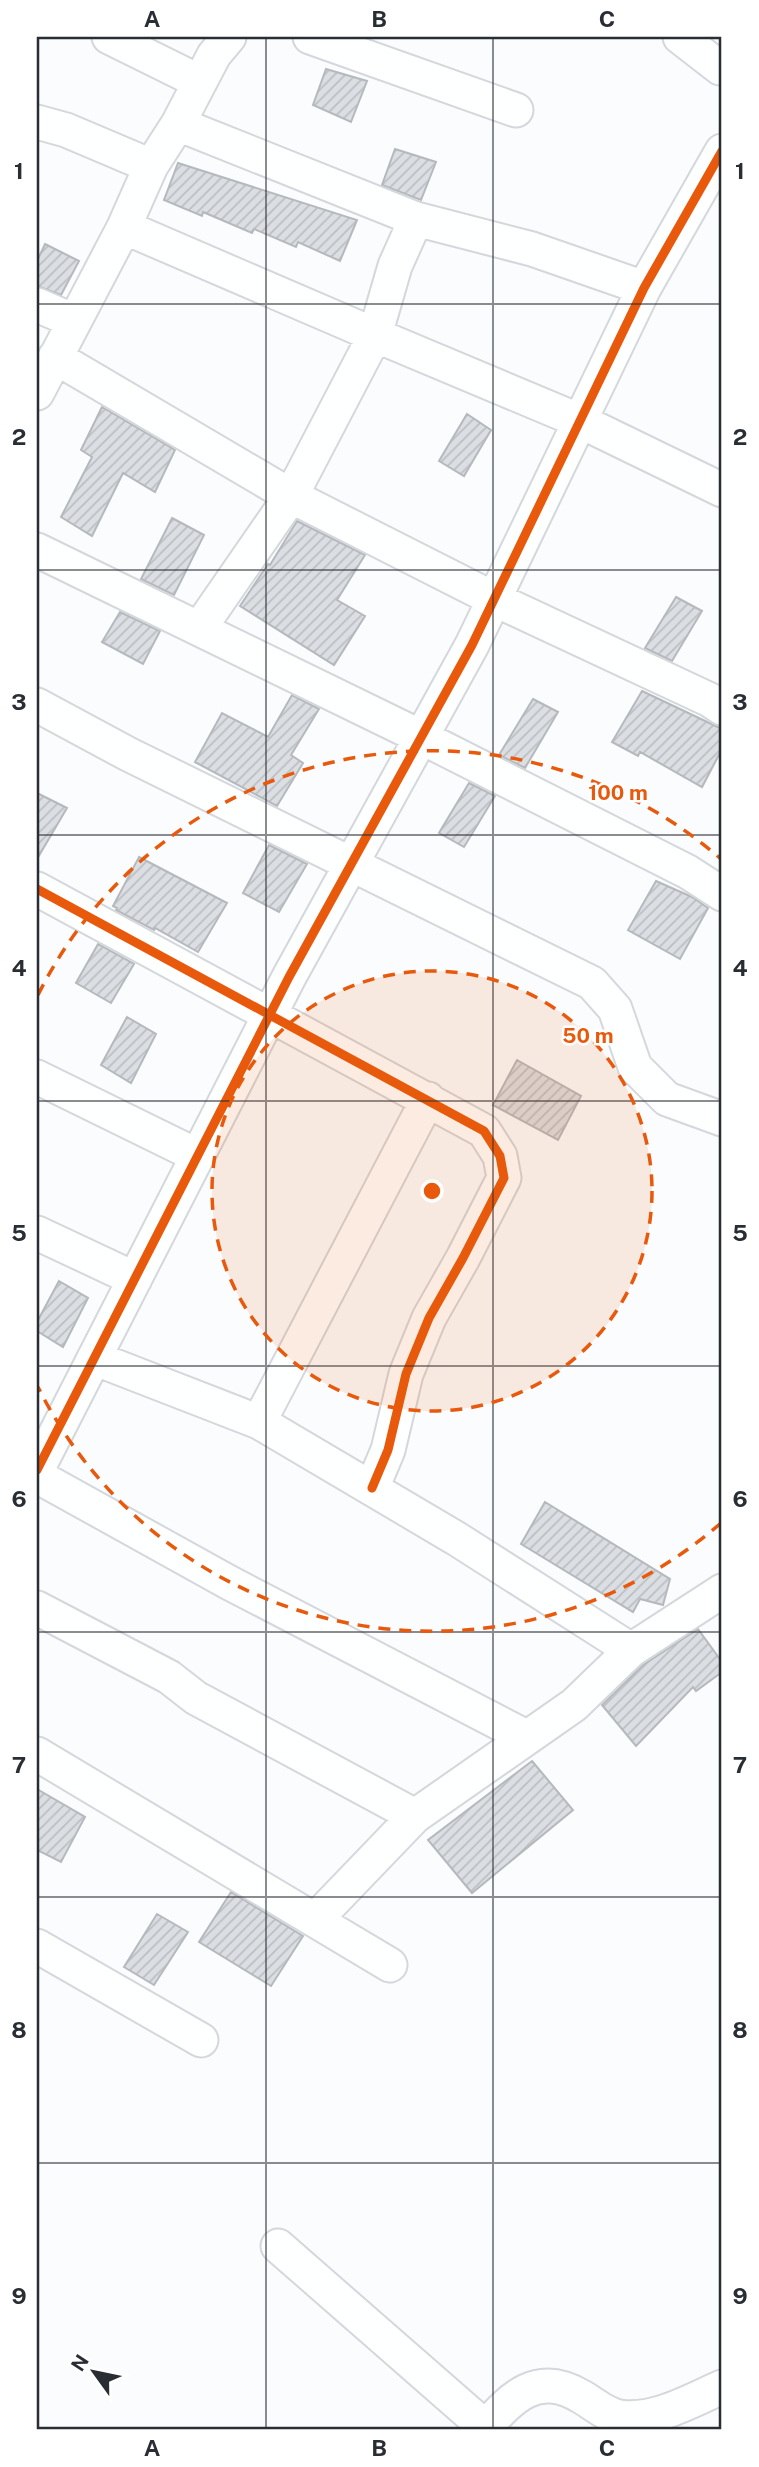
<svg xmlns="http://www.w3.org/2000/svg" width="759" height="2467" font-family="'Public Sans',sans-serif">
<style>
.building{fill:url(#building-hatch);stroke:#b5b9bd;stroke-width:2}
.lines{fill:none;stroke-linecap:round;stroke-linejoin:round}
.minor-casing{stroke:#d4d7db;stroke-width:37}
.minor{stroke:#feffff;stroke-width:33}
.cycleway-casing{stroke:#fff;stroke-width:13}
.cycleway{stroke:#e8590c;stroke-width:9}
.grid{fill:none;stroke:#292e34;stroke-width:2;stroke-opacity:0.55}
.ring{fill:none;stroke:#e8590c;stroke-width:3.5;stroke-dasharray:12 9}
.centre{fill:#e8590c;stroke:#fff;stroke-width:3.5}
.ring-label{font-size:21px;text-anchor:middle;font-weight:bold;fill:#e8590c;stroke:#fff;stroke-width:5;stroke-linejoin:round;paint-order:stroke}
.neatline{fill:none;stroke:#292e34;stroke-width:2.5}
.grid-label{font-size:23px;text-anchor:middle;font-weight:bold;fill:#292e34}
</style>
<defs>
<pattern id="building-hatch" width="6" height="6" patternUnits="userSpaceOnUse" patternTransform="scale(1.75)"><rect width="6" height="6" fill="#dbdee2"/><path d="M-1 1l2-2M0 6l6-6M5 7l2-2" fill="none" stroke="#bcbfc2"/></pattern>
</defs>
<rect width="100%" height="100%" fill="#fafcfe"/>
<!-- building -->
<path class="building" d="M326,69L367,81L351,122L313,105Z
M395,149L436,162L421,200L382,185Z
M178,163L357,220L340,261L298,242L296,247L254,229L252,233L203,212L202,216L164,200Z
M45,244L79,261L61,295L37,286V261Z
M102,407L175,450L155,492L123,473L92,536L61,517L92,457L81,450Z
M467,414L491,430L464,476L439,461Z
M172,518L204,535L174,595L141,579Z
M297,521L365,555L337,600L365,616L334,665L240,606L268,564L270,565Z
M676,597L702,611L672,661L645,648Z
M120,612L160,631L143,664L102,642Z
M642,691L722,729V749L702,787L640,752L638,756L612,742Z
M292,695L319,709L291,755L303,763L277,806L195,762L222,713L268,737Z
M533,699L558,712L525,768L499,755Z
M469,783L495,796L464,847L439,833Z
M37,793L67,808L37,859Z
M269,845L307,864L279,912L243,893Z
M139,857L227,903L198,952L155,928L154,930L116,910L117,908L113,906Z
M656,881L692,897L708,908L680,959L628,930Z
M98,944L134,964L111,1003L76,983Z
M127,1017L156,1034L131,1083L101,1065Z
M517,1060L581,1096L558,1140L493,1105Z
M59,1281L88,1298L63,1347L37,1331V1322Z
M545,1502L670,1579L663,1605L640,1599L633,1612L521,1544Z
M698,1629L722,1662V1672L696,1691L693,1687L636,1746L602,1705L643,1665Z
M532,1761L573,1810L472,1893L428,1840Z
M37,1789L85,1817L61,1862L37,1850Z
M231,1892L303,1936L271,1986L199,1942Z
M157,1914L188,1932L154,1985L124,1967Z"/>
<g class="lines">
<!-- minor casing -->
<g class="minor-casing">
<path id="minor" d="M109,37L200,82
M310,37L516,110
M680,37L720,68
M37,122L66,130L151,166
M178,124L416,219
M124,227L375,335L291,496L199,629
M644,288L532,249L416,219L395,266L375,335L580,421L722,490
M37,305L74,321
M55,357L291,496L494,599L710,700L722,708
M37,393L124,227L151,166L178,124L214,55L229,37
M37,550L421,737L688,872L722,894
M37,705L128,754L592,983L615,1009L635,1067L667,1099L722,1119
M37,889L484,1131L500,1156L504,1178L463,1258L429,1318L406,1374L388,1450L372,1488
M37,1077L198,1156
M37,1233L135,1279
M94,1358L259,1422L457,1539L631,1650
M259,1422L428,1099
M37,1470L289,977L472,645L644,288L722,151
M37,1476L228,1582L526,1737
M37,1608L169,1677L196,1698L415,1816
M37,1754L390,1965
M315,1920L415,1816L574,1705L631,1650L722,1591
M37,1946L201,2040
M278,2246L485,2427
M483,2430C512,2397 537,2370 582,2397C594,2404 606,2415 620,2417C655,2422 692,2400 722,2387"/>
</g>
<!-- minor -->
<use href="#minor" class="minor"/>
<!-- cycleway casing -->
<g class="cycleway-casing">
<path id="cycleway" d="M37,889L484,1131L500,1156L504,1178L463,1258L429,1318L406,1374L388,1450L372,1488
M37,1470L289,977L472,645L644,288L722,151"/>
</g>
<!-- cycleway -->
<use href="#cycleway" class="cycleway"/>
</g>
<!-- grid -->
<path class="grid" d="M266,37V2430M493,37V2430M37,304H722M37,570H722M37,835H722M37,1101H722M37,1366H722M37,1632H722M37,1897H722M37,2163H722"/>
<!-- distance rings -->
<circle cx="432" cy="1191" r="220" fill="#e8590c" fill-opacity=".12"/>
<g class="ring">
<circle cx="432" cy="1191" r="220"/>
<path d="M721 1523A440 440 0 0 1 38 1387M38 995A440 440 0 0 1 721 859"/>
</g>
<circle cx="432" cy="1191" r="10" class="centre"/>
<g class="ring-label">
<text x="618" y="800">100 m</text>
<text x="588" y="1043">50 m</text>
</g>
<!-- border -->
<rect width="759" height="2467" fill="none" stroke="#ffffff" stroke-width="77"/>
<!-- north arrow -->
<g transform="translate(94 2372) rotate(303)" stroke="#ffffff" stroke-width="5" paint-order="stroke">
<path d="M0-5L12 26L0 18L-12 26Z" fill="#292e34"/>
<text y="-10" font-size="19" font-weight="bold" text-anchor="middle" fill="#292e34">N</text>
</g>
<rect x="38" y="38" width="682" height="2390" class="neatline"/>
<g class="grid-label">
<text x="152" y="27">A</text>
<text x="379" y="27">B</text>
<text x="607" y="27">C</text>
<text x="19" y="179">1</text>
<text x="740" y="179">1</text>
<text x="19" y="445">2</text>
<text x="740" y="445">2</text>
<text x="19" y="710">3</text>
<text x="740" y="710">3</text>
<text x="19" y="976">4</text>
<text x="740" y="976">4</text>
<text x="19" y="1241">5</text>
<text x="740" y="1241">5</text>
<text x="19" y="1507">6</text>
<text x="740" y="1507">6</text>
<text x="19" y="1773">7</text>
<text x="740" y="1773">7</text>
<text x="19" y="2038">8</text>
<text x="740" y="2038">8</text>
<text x="19" y="2304">9</text>
<text x="740" y="2304">9</text>
<text x="152" y="2456">A</text>
<text x="379" y="2456">B</text>
<text x="607" y="2456">C</text>
</g>
</svg>
